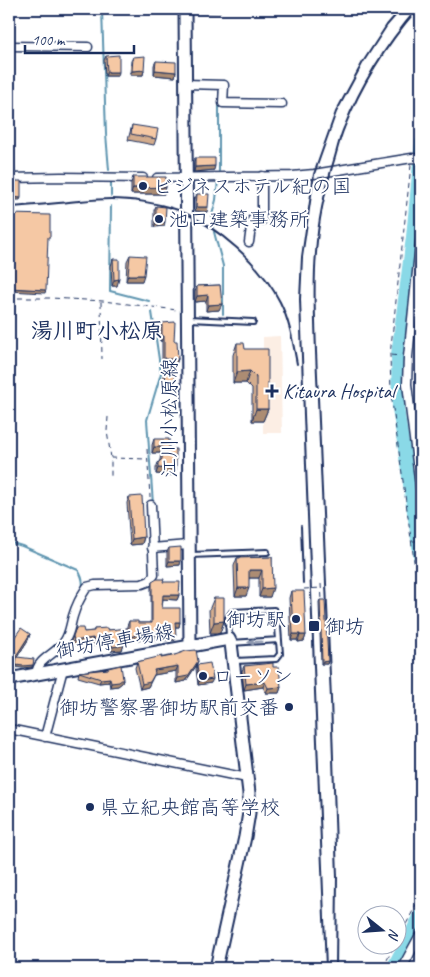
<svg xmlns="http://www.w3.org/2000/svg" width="430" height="977" font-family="Caveat,'Klee One',sans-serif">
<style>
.built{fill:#fceee4}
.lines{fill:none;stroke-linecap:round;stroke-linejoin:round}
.stream{stroke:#5e95b0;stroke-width:2}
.river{stroke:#8ad9e7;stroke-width:12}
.lane-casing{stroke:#1b2f5e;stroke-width:8}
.street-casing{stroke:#1b2f5e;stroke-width:11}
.secondary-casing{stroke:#1b2f5e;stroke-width:15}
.path{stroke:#1b2f5e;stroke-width:1;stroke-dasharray:5 4;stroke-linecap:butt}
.lane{stroke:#fff;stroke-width:4}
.street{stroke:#fff;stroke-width:8}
.secondary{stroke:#fff;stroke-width:11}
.rail{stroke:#1b2f5e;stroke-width:2}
.path-bridge{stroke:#1b2f5e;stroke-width:1;stroke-dasharray:5 4;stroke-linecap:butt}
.wall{fill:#d3ac8d;stroke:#1b2f5e}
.shaded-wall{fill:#ac8c73;stroke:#1b2f5e}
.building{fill:#f5c8a4;stroke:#1b2f5e}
.oneway{fill:#8d97ae}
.poi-dot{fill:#1b2f5e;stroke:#fff;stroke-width:2}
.labels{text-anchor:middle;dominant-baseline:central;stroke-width:4;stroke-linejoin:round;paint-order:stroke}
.poi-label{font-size:20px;fill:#1b2f5e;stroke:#fff;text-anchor:start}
.street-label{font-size:20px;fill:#1b2f5e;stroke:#fff}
.quarter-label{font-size:22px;font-weight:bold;fill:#1b2f5e;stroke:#fff}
</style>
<rect width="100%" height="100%" fill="#fff"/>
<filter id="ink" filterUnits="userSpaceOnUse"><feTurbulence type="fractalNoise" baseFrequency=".02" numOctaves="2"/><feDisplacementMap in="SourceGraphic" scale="10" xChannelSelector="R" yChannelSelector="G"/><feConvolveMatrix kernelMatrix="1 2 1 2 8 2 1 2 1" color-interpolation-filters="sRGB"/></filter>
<g filter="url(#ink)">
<!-- built -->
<path class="built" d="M280,336L282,433H263V337Z"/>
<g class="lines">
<!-- stream -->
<path class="stream" d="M102,9L106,134L109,170
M219,171V92
M111,181V196
M111,206L110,291L149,301
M213,227L212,215L216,200L218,180
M214,232L223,266V314
M152,312L161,373L147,420L153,504
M9,542L22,546L78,570C82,576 84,582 82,589"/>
<!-- river -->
<path class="river" d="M421,142L412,237L397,355L398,408L421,567
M392,968L421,913"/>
<!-- lane casing -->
<g class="lane-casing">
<path id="lane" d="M189,319L253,322
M191,555L267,552
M229,637L228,618L232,612L274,610L277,614L280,654L276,659L235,661
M231,643L279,640"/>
</g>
<!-- street casing -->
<g class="street-casing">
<path id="street" d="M9,46L88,47
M185,84L224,85L223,103L282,104
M9,152L10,178
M9,178L61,177L143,178
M157,178L292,176L314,174L412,158L421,159
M421,234L408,357L407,384L421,494
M249,242L252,220H262V176
M152,548L188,545
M36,674C38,658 55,655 64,642C70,634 70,626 73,616C76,606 81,596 87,587L95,585L142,584L150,581L154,575L151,505
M9,729L247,778
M45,737L63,669
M402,968L421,933"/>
</g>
<!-- secondary casing -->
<g class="secondary-casing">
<path id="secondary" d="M185,9L190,646
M9,679L229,639L231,643L249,793V813L245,837L216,968"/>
</g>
<!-- path -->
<path class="path" d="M411,165L390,355L391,394L421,611
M9,298H51L103,301L177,310
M101,302L102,359
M391,355L400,356
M108,417L107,431L111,458V479
M147,449L150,497
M111,458L147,459
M412,541H421
M321,584L322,600
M398,940L421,895
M383,968L395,944"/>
<!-- lane -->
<use href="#lane" class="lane"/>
<!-- street -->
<use href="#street" class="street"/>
<!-- secondary -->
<use href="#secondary" class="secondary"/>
<!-- rail -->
<path class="rail" d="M9,207C33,206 57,203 80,201C90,200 101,199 111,199C131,199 158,203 178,210C217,226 261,264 280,302C290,322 293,343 297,364
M301,526L303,583
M326,968L304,415L300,299L302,257L314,174L336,112L363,62L387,25L401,9
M336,968L337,877L331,699L316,352C315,319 313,286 316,253C318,221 325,189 335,157C338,147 340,137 344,128C361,85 387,44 417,9"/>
<!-- path-bridge -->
<path class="path-bridge" d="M304,589L322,588"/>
</g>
<!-- wall -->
<path class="wall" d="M106,56L118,76H105L104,60Z
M133,57L144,70L143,75H130L131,61Z
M156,61L176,72L175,77L154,75V65Z
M132,125L156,139L154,145L128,140Z
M195,158L214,170L194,172V163Z
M133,177L166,187L164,194H131V183Z
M197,194L207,212L195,211V198Z
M156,206L164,226L154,227V210Z
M130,255L142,281H126L127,261Z
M113,259L117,286H112L111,266Z
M220,285L219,310L206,311V301L195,302V292L197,286Z
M162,323L174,341L178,359L176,364H162V341H160V329Z
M237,343L245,349L268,409L263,421H252V389L246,383H233V355Z
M165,372L176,383L174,387H164L163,376Z
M154,439L169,449L176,469L174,475L156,474V468L158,463L160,460L161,453H152V445Z
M129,497L144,537L142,544L130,545L127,503Z
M169,548L180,565L167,566V552Z
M272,557L270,597H259V578H249L246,596H235L234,566L237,558Z
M152,582H163L179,595L177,600L163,599L162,608L180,622L179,627H175V640H155L154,637L138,640V638L123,642L124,645L122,650L111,651V643L93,646L92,642L72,646L71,641L76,628L84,632L94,631V629L108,630L127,629V626L129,621L138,623H151V587Z
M291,591L306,635L304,641L298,642L297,640H291L289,598Z
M214,598L224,621L220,633H210L209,610Z
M320,600L328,661L327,664H321L319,602Z
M30,634L28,640L14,662L9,659V638L12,641Z
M161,658L198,661L196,666L186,681L176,683V671L154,675L148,687L140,689L135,668L137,662Z
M197,665L211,683L198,685L196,669Z
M244,666L273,667L281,687L279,693H266L263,687L244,690L242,671Z
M108,668L123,679L122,683L118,686L110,687L109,682L99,683L78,677L79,672L107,669Z"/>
<!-- shaded-wall -->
<path class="shaded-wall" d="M126,9H134L133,11H125Z
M202,9H221L220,12L200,13Z
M144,70L143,75H130L132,71Z
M155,70L176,72L175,77L154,75Z
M107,72H119L118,76H105Z
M215,166L214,170L194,172L195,167Z
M166,187L164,194H131L133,188Z
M12,197L21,198L20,200H12V202H9V200Z
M196,207H208L207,212L195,211Z
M165,222L164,226L154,227L156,223Z
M128,275H144L142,281H126Z
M119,279L117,286H112L114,280Z
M9,288L46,290L45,293L9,291Z
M208,295L206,301L195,302L197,296Z
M222,304L219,310L206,311L208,305Z
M162,336H164L162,341H160Z
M164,359H178L176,364H162Z
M250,371L246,383H233L237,372Z
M166,383H176L174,387H164Z
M256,409H268L263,421H252Z
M154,447H163L161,453H152Z
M158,468L176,469L174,475L156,474Z
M144,537L142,544L130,545L132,539Z
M169,561H181L180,565L167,566Z
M249,570H262L259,578H246Z
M238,588H249L246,596H235Z
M273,588L270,597H259L262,589Z
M163,595H179L177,600L161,599Z
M224,621L220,633H210L214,622Z
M175,622H180L179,627H173Z
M156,632L154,637L138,640L140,636Z
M30,634L28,640L14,662L16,656Z
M140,634L138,638L121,643L123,639Z
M293,634H300L297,640H291Z
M300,635H306L304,641L298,642Z
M156,636H176L175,640H155Z
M93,638L92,642L72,646L74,641Z
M112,639L111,643L93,646L95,642Z
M124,645L122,650L111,651L112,647Z
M198,661L196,666L186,681L176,683L178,678Z
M328,661L327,664H321L322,662Z
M16,665H33L32,667L22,668L16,667Z
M178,666L176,671L154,675L148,687L140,689L142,684L154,670Z
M110,678L109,682L99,683L101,679Z
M123,679L122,683L118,686L110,687L111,683Z
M213,679L211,683L198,685L199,681Z
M265,682L263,687L244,690L246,684Z
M281,687L279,693H266L268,688Z"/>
<!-- building -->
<path class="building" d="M119,55V72H107L106,56Z
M145,56L144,70L132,71L133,57Z
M156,61L176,62V72L155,70Z
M132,125L158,129L156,139L131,134Z
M195,158H215V166L195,167Z
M133,177H166V187L133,188Z
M9,181H21V198L12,197L13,199L9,200Z
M197,194H209L208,207H196Z
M156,206L166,207L165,222L156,223Z
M9,214L50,215V237H48L46,290L9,288Z
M130,255L146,256L144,275H128Z
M113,259H119V279L114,280Z
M220,285L222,304L208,305V295L197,296V286Z
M175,322L174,341H177L178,359H164V336H162V323Z
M237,343H244L245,349H268V409H256V377L250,371L237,372Z
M174,371L176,383H166L165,372Z
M154,439H169V449H176V469L158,468V463L162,459L163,447H154Z
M142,496L144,537L132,539L129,497Z
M181,547V561H169V548Z
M272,557L273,588L262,589V570H249V588H238L237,558Z
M157,579H164L163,582H180L179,595H163L162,608H180V622H175L176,636H156V632L140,636V634L123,639L124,645L112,647V639L95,642L93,638L74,641L73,636L76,628H83L84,632L94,631V629L107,628L108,630L129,628V621H138V623H152V582Z
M291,591H304L306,635H300V634H293Z
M214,598H224V621L214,622Z
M320,600H325L328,661L322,662Z
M21,628L30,634L16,656L9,653V638L12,641Z
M196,650L198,661L188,676L178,678V666L154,670L155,673L150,682L142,684L137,662L162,656L161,658L172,656L186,651Z
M17,657L34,659L33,665L23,666L16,665Z
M210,663L213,679L199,681L197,665Z
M273,663V667H279L281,687L268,688L265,682L246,684L244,666Z
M121,665L123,679L119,682L111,683L110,678L101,679L79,672L108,669V668Z"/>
<!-- one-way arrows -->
<defs><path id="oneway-solid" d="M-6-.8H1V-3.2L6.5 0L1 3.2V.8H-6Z" transform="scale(1.25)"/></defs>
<use class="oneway" href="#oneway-solid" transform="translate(255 642) rotate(176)"/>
</g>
<!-- markers -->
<g class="poi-dot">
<circle cx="143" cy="186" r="5"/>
<circle cx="159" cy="219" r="5"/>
<path d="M269.5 383.5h5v5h5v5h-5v5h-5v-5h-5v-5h5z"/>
<circle cx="296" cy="619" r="5"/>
<rect x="308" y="620" width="12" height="12" rx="2.5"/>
<circle cx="203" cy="676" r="5"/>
<circle cx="289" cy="707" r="5"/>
<circle cx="90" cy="807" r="5"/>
</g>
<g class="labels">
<!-- poi labels -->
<g class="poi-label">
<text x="153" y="186">ビジネスホテル紀の国</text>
<text x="169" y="219">池口建築事務所</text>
<text x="283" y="391">Kitaura Hospital</text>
<text x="286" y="619" text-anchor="end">御坊駅</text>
<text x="325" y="626">御坊</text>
<text x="213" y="676">ローソン</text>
<text x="279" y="707" text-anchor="end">御坊警察署御坊駅前交番</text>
<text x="100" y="807">県立紀央館高等学校</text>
</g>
<!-- street labels -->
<g class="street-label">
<text transform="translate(169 418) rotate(-90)">江川小松原線</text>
<text transform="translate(115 641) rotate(-10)">御坊停車場線</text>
</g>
<!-- quarter labels -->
<g class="quarter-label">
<text x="97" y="331">湯川町小松原</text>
</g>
</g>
<!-- margin -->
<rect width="430" height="977" fill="none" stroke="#fff" stroke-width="30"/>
<rect x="15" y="15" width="400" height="947" fill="none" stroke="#1b2f5e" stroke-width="2" filter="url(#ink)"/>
<!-- north arrow -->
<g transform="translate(382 930) rotate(107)"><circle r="24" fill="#ffffff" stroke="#a4acbf"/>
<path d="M0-4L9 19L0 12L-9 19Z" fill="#1b2f5e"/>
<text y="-8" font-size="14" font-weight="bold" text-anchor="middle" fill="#1b2f5e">N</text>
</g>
<!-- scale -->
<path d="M25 45v8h109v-8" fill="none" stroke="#1b2f5e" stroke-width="2.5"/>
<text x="32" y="45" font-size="15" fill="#1b2f5e" stroke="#ffffff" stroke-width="4" paint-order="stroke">100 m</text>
</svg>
